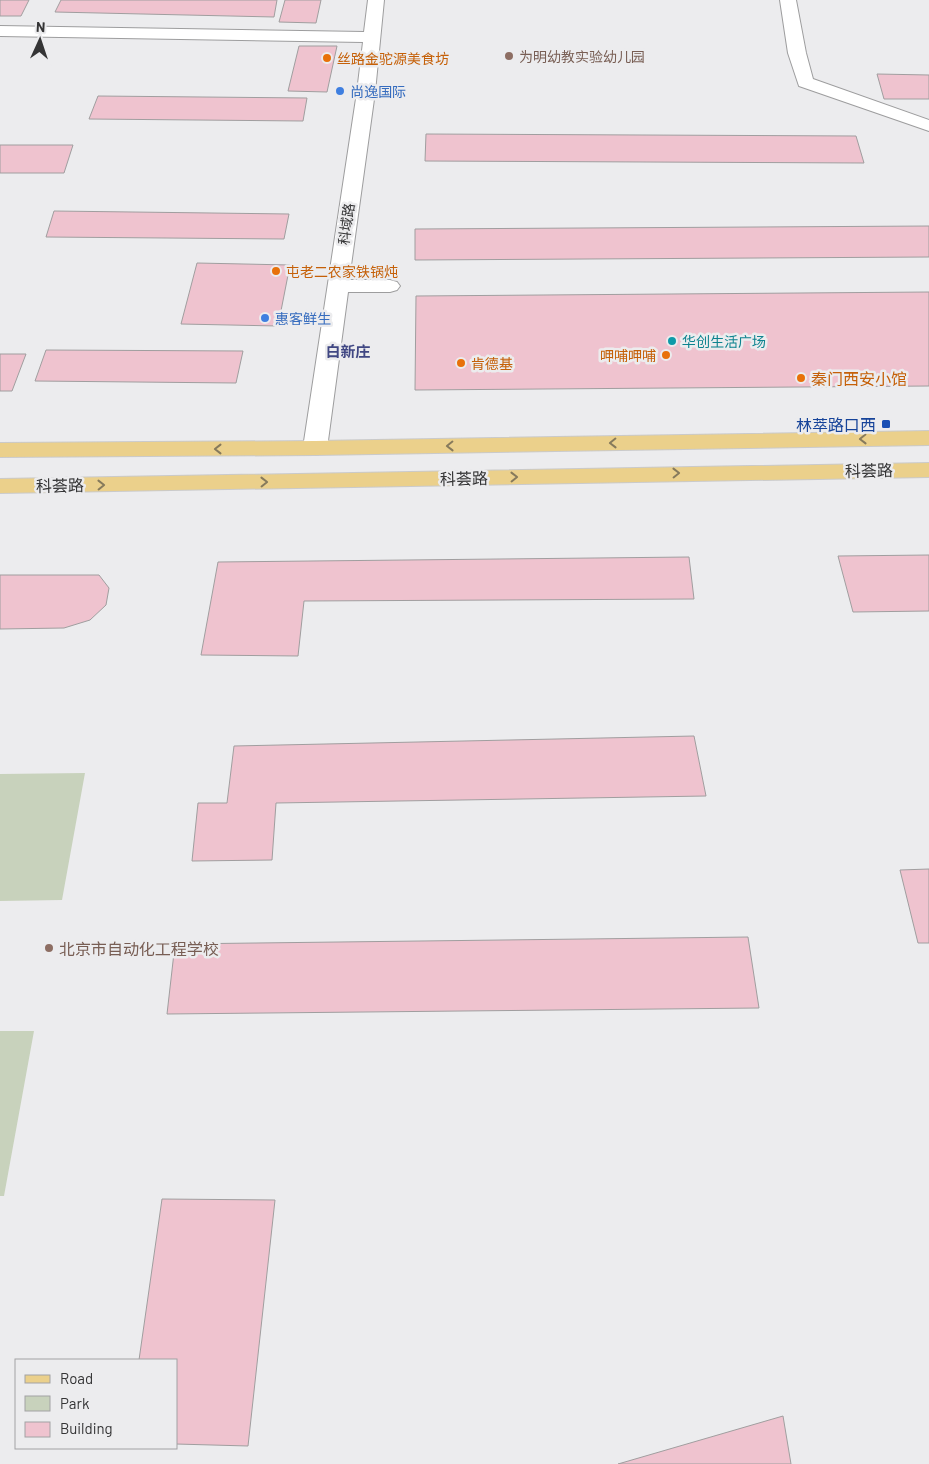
<svg xmlns="http://www.w3.org/2000/svg" width="929" height="1464" font-family="Barlow,'Noto Sans SC',sans-serif">
<style>
.green{fill:#c8d2bc}
.building{fill:#efc3cf;stroke:#a09e9f}
.lines{fill:none;stroke-linecap:round;stroke-linejoin:round}
.minor-casing{stroke:#9d9d9e;stroke-width:2}
.primary-casing{stroke:#cacaca;stroke-width:2}
.minor{fill:#fff;fill-rule:evenodd}
.primary{fill:#ebd08b;fill-rule:evenodd}
.oneway{stroke:#867a5c}
.education-dot{fill:#8d6e63;stroke:#ececee;stroke-width:2}
.food-dot{fill:#e8710a;stroke:#ececee;stroke-width:2}
.shop-dot{fill:#3f7fe0;stroke:#ececee;stroke-width:2}
.culture-dot{fill:#0f9aa8;stroke:#ececee;stroke-width:2}
.transit-dot{fill:#1a4fb4;stroke:#ececee;stroke-width:2}
.labels{text-anchor:middle;dominant-baseline:central;stroke-width:5;stroke-linejoin:round;paint-order:stroke}
.far-education-label{font-size:14px;fill:#785e54;stroke:#ececee;text-anchor:start}
.far-food-label{font-size:14px;fill:#c56008;stroke:#ececee;text-anchor:start}
.far-shop-label{font-size:14px;fill:#366cbe;stroke:#ececee;text-anchor:start}
.far-street-label{font-size:14px;fill:#343435;stroke:#ececee}
.far-culture-label{font-size:14px;fill:#0d838f;stroke:#ececee;text-anchor:start}
.far-neighbourhood-label{font-size:15px;font-weight:bold;fill:#404783;stroke:#ececee}
.food-label{font-size:16px;fill:#c56008;stroke:#ececee;text-anchor:start}
.transit-label{font-size:16px;fill:#164399;stroke:#ececee;text-anchor:end}
.street-label{font-size:16px;fill:#343435;stroke:#ececee}
.education-label{font-size:16px;fill:#785e54;stroke:#ececee;text-anchor:start}
</style>
<rect width="100%" height="100%" fill="#ececee"/>
<!-- green -->
<path class="green" d="M85,773L62,900L0,901V774Z
M0,1031H34L4,1196H0Z"/>
<!-- building -->
<path class="building" d="M0,0H29L21,16H0Z
M61,0H277L274,17L55,12Z
M285,0H321L316,23L279,22Z
M299,46H337L327,92L288,91Z
M877,74L929,75V99H884Z
M98,96L307,98L303,121L89,119Z
M426,134L856,136L864,163L425,161Z
M0,145H73L64,173H0Z
M54,211L289,214L284,239L46,237Z
M929,226V257L415,260V229Z
M197,263L290,265L278,326L181,324Z
M929,292V386L415,390L416,296Z
M46,350L243,351L236,383L35,381Z
M0,354H26L12,391H0Z
M929,555V611L853,612L838,556Z
M689,557L694,599L304,601L298,656L201,655L218,562Z
M0,575H99L109,588L106,605L90,620L64,628L0,629Z
M694,736L706,796L276,803L272,860L192,861L198,803H227L234,746Z
M929,869V943H918L900,870Z
M748,937L759,1008L167,1014L175,944Z
M162,1199L275,1200L248,1446L176,1444V1360H139Z
M783,1416L791,1464H618Z"/>
<g class="lines">
<!-- minor casing -->
<g class="minor-casing">
<path id="minor" d="M368,0H384L375,92L349,280H390L397,282L400,286L397,290L390,292H348L327,448L323,453L315,455L307,453L303,448L357,92L363,42L0,36V26L364,32Z
M780,0H796L806,53L813,79L929,120V131L799,86L788,53Z"/>
</g>
<!-- primary casing -->
<g class="primary-casing">
<path id="primary" d="M929,431V445L315,455L0,457V443L315,441Z
M929,463V477L0,493V479Z"/>
</g>
<!-- minor -->
<use href="#minor" class="minor"/>
<!-- primary -->
<use href="#primary" class="primary"/>
</g>
<!-- one-way arrows -->
<defs><path id="oneway-chevron" d="M-2-3.5L2.5 0L-2 3.5" fill="none" stroke-width="1.6" stroke-linecap="round" stroke-linejoin="round" transform="scale(1.25)"/></defs>
<g class="oneway">
<use href="#oneway-chevron" transform="translate(863 439) rotate(179)"/>
<use href="#oneway-chevron" transform="translate(613 443) rotate(179)"/>
<use href="#oneway-chevron" transform="translate(450 446) rotate(179)"/>
<use href="#oneway-chevron" transform="translate(218 449) rotate(180)"/>
<use href="#oneway-chevron" transform="translate(676 473) rotate(-1)"/>
<use href="#oneway-chevron" transform="translate(514 477) rotate(-1)"/>
<use href="#oneway-chevron" transform="translate(264 482) rotate(-1)"/>
<use href="#oneway-chevron" transform="translate(101 485) rotate(-1)"/>
</g>
<!-- markers -->
<g class="education-dot">
<circle cx="509" cy="56" r="5"/>
<circle cx="49" cy="948" r="5"/>
</g>
<g class="food-dot">
<circle cx="327" cy="58" r="5"/>
<circle cx="276" cy="271" r="5"/>
<circle cx="666" cy="355" r="5"/>
<circle cx="461" cy="363" r="5"/>
<circle cx="801" cy="378" r="5"/>
</g>
<g class="shop-dot">
<circle cx="340" cy="91" r="5"/>
<circle cx="265" cy="318" r="5"/>
</g>
<circle class="culture-dot" cx="672" cy="341" r="5"/>
<rect class="transit-dot" x="881" y="419" width="10" height="10" rx="2.5"/>
<g class="labels">
<!-- far-education labels -->
<g class="far-education-label">
<text x="519" y="56">为明幼教实验幼儿园</text>
</g>
<!-- far-food labels -->
<g class="far-food-label">
<text x="337" y="58">丝路金驼源美食坊</text>
<text x="286" y="271">屯老二农家铁锅炖</text>
<text x="656" y="355" text-anchor="end">呷哺呷哺</text>
<text x="471" y="363">肯德基</text>
</g>
<!-- far-shop labels -->
<g class="far-shop-label">
<text x="350" y="91">尚逸国际</text>
<text x="275" y="318">惠客鲜生</text>
</g>
<!-- far-street labels -->
<g class="far-street-label">
<text transform="translate(346 224) rotate(-82)">科域路</text>
</g>
<!-- far-culture labels -->
<g class="far-culture-label">
<text x="682" y="341">华创生活广场</text>
</g>
<!-- far-neighbourhood labels -->
<g class="far-neighbourhood-label">
<text x="348" y="351">白新庄</text>
</g>
<!-- food labels -->
<g class="food-label">
<text x="811" y="378">秦门西安小馆</text>
</g>
<!-- transit labels -->
<g class="transit-label">
<text x="876" y="424">林萃路口西</text>
</g>
<!-- street labels -->
<g class="street-label">
<text transform="translate(869 470) rotate(-1)">科荟路</text>
<text transform="translate(464 478) rotate(-1)">科荟路</text>
<text transform="translate(60 485) rotate(-1)">科荟路</text>
</g>
<!-- education labels -->
<g class="education-label">
<text x="59" y="948">北京市自动化工程学校</text>
</g>
</g>
<!-- legend -->
<rect x="15" y="1359" width="162" height="90" fill="#ececee" stroke="#a2a2a4"/>
<rect x="25" y="1375" width="25" height="8" fill="#ebd08b" stroke="#a2a2a4"/>
<text x="60" y="1384" font-size="15" fill="#343435">Road</text>
<rect x="25" y="1396" width="25" height="15" fill="#c8d2bc" stroke="#a2a2a4"/>
<text x="60" y="1409" font-size="15" fill="#343435">Park</text>
<rect x="25" y="1422" width="25" height="15" fill="#efc3cf" stroke="#a2a2a4"/>
<text x="60" y="1434" font-size="15" fill="#343435">Building</text>
<!-- north arrow -->
<g transform="translate(40 40) rotate(3)" stroke="#ececee" stroke-width="4" paint-order="stroke">
<path d="M0-4L9 19L0 12L-9 19Z" fill="#343435"/>
<text y="-8" font-size="14" font-weight="bold" text-anchor="middle" fill="#343435">N</text>
</g>
</svg>
